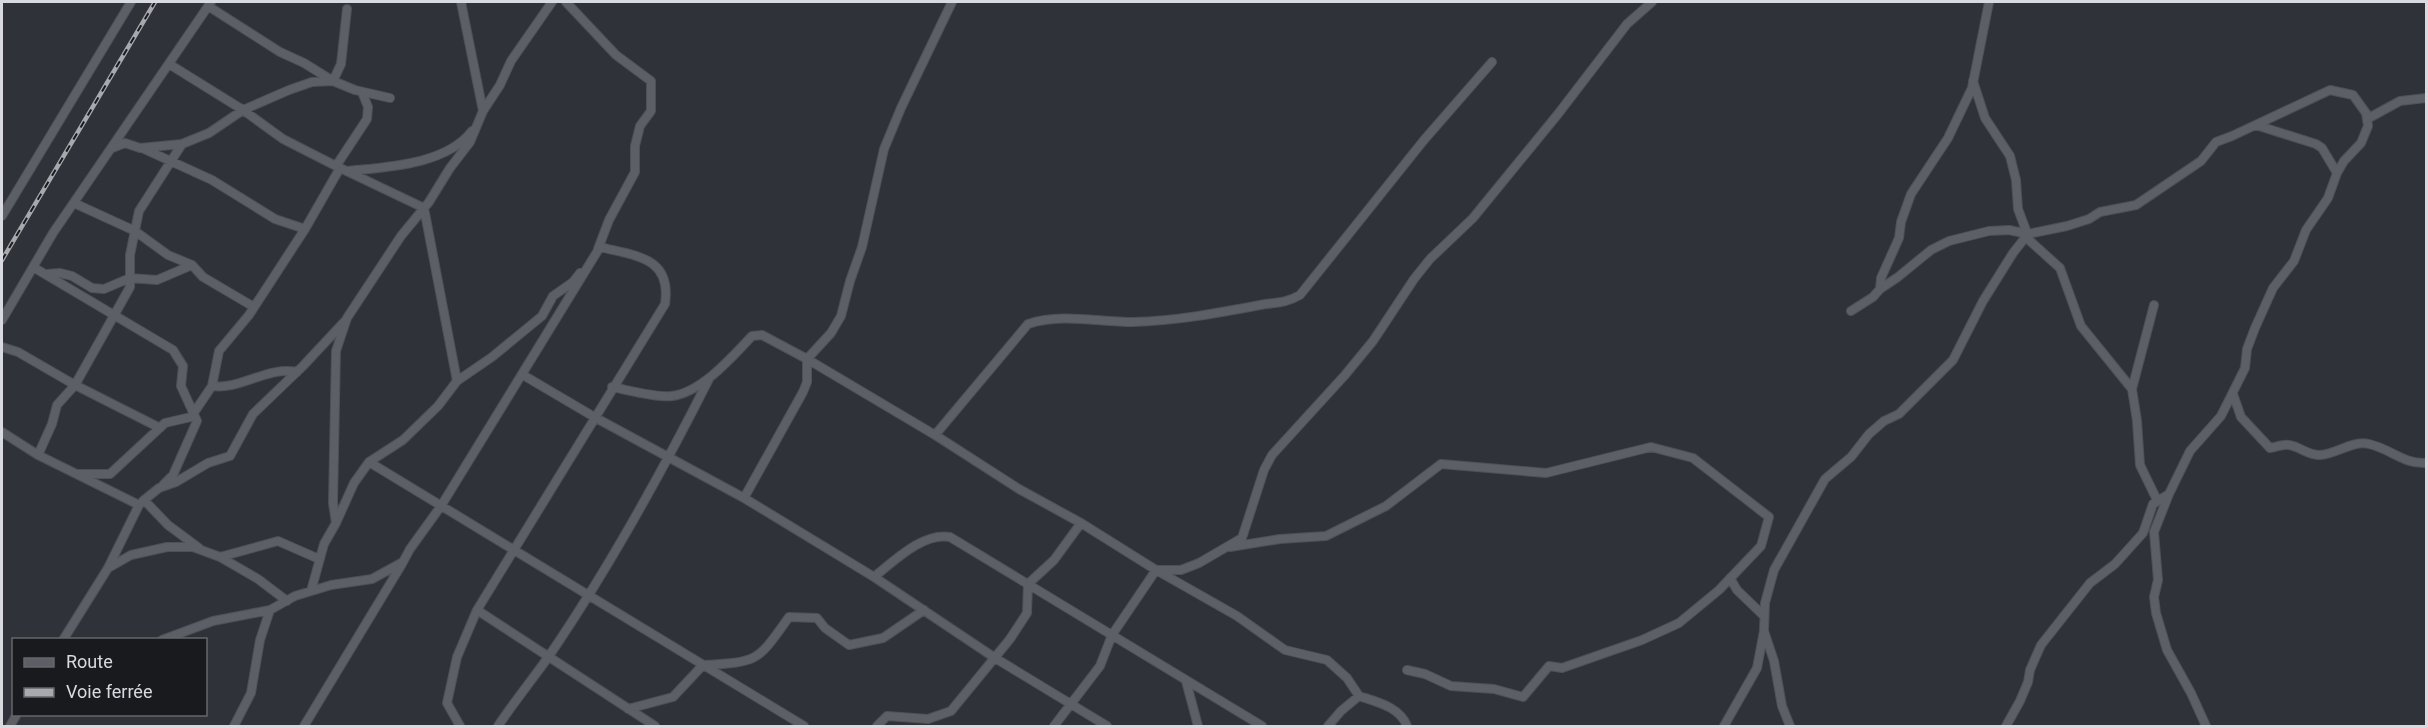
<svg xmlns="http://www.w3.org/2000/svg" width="2428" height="728" font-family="Roboto,sans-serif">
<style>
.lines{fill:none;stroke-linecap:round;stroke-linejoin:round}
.street-casing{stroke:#4e5055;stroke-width:10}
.street{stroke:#5d5f67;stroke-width:8}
.rail-casing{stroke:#a8a9ae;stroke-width:4.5}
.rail{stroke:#191a1d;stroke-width:2;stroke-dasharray:7;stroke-linecap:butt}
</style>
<rect width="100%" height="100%" fill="#303239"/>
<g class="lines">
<!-- street casing -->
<g class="street-casing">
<path id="street" d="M461,2L483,111
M566,2L616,55L651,81V111L640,126L635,146V172L609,220L598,249
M208,6L280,52L304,63L333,81L355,90L390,98
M169,64L243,110L283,139L336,166L367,119L368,107L362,92
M1973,81L1985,118L2010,156L2016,180L2018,209L2030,241L2060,268L2081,326L2132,389L2137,421L2140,465L2157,500
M2367,119L2400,101L2426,98
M2256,125L2316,144L2322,148L2337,173
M112,148L125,143L140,148L182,144L209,133L243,110L289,90L312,82L333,81L341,64L347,9
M142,148L212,180L275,219L305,229
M336,166L424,208L457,381
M347,171C386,167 446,165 472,131
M74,203L135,231L168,255L192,265L203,277L254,307
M2,216L131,2
M33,267L173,350L183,366L181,386L197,421L173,475L163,485
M47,274L60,273L72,276L92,288L104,289L130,278L157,280L192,265
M1880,289L1881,278L1899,238L1901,222L1911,194L1948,138L1972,88L1989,2
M1851,311L1873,297L1880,289L1898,277L1931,250L1949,241L1989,231L2009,230L2028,234L2067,226L2089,219L2100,212L2136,205L2201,161L2216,142L2232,136L2330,90L2353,95L2366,113L2368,126L2361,143L2344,161L2337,173L2328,198L2306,230L2294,261L2273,288L2255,328L2247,349L2245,368L2221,416L2190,451L2169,494L2153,504L2143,533L2115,564L2090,583L2041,645L2030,670L2028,682L2020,701L2006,726
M2,320L53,233L211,2
M2,347L18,352L75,385L160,428
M523,375L596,418L744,498L874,577L995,658L1107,726
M212,386L219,351L249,315L305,229L340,168
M612,387C628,390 657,398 672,396C702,392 732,357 752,336L762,335L807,359L935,435L1019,489L1081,523L1156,570L1237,616L1285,650L1327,660L1347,678L1359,696
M2132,389L2154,305
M2233,394L2241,417L2270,448C2276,447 2284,444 2289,445C2301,447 2307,455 2320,455C2337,454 2352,440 2369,444C2391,449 2403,464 2426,463
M2,432L38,455L139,505
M935,435L1028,324C1062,313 1097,322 1133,322C1176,321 1218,313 1260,305C1277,302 1284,304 1300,295L1424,140L1492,62
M38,455L52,424L57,405L75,385L130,287V255L139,211L182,144
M369,462L804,726
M77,474H110L165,423L191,417L212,386C241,390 267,366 297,372
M2169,494L2154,532L2158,580L2154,597L2156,613L2167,650L2191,693L2206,726
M744,498L803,392L807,382V359L831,333L841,316L850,281L862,247L884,149L901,108L952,2
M144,500L168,525L199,548
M336,523L354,483L369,462L403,440L438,406L457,381L492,357L542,316L553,296L573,282L580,273
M1230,547L1280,539L1326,536L1386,506L1441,464L1546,473L1651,447L1693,458L1769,517L1761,546L1719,590L1679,623L1642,640L1562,668L1549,666L1523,697L1494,689L1451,686L1425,674L1407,670
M220,557L258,579L287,601
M110,567L131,555L167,547H193L220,557L278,541L319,559
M874,577C894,561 923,532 950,537L1262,726
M1730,578L1737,590L1763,615
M311,591L324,544L336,523L333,503L336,351L347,318L401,236L429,202L450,168L470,142L483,111L500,85L511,61L552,2
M477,610L655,726
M63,640L108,568L139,505L144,500L159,488L176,482L208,463L230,456L253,414L303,366L346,320
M162,640L213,621L270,610L295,596L331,585L372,579L403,562L410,549L441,506L600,247C636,256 672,257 665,304L477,610L457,657L447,703L460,726
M1186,681L1198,726
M628,709L673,697L703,665C759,662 757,662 789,617L817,618L825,628L849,645L883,638L924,610
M10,726L17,714
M234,726L251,693L260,640L270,610
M304,726L402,564
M498,726C514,702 532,680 549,656C609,568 661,474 709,379
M877,726L887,716L928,719L951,711L1010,639L1027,613L1028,584L1054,560L1081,523
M1054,726L1100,666L1112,635L1156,570H1181L1199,563L1242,538L1264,470L1272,455L1345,375L1373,341L1414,279L1430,259L1473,218L1558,114L1627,24L1652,2
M1328,726L1341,711L1359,696C1377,702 1400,707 1407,726
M1724,726L1757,668L1764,631
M1790,726L1782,706L1774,661L1764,631L1765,603L1774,570L1825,479L1851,457L1869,434L1884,421L1899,414L1953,360L1983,301L2013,253L2028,234"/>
</g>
<!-- street -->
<use href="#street" class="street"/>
<!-- rail casing -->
<g class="rail-casing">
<path id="rail" d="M2,260L155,2"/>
</g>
<!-- rail -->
<use href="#rail" class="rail"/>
</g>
<!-- border -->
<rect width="2428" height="728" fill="none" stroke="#d9dadf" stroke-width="6"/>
<!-- legend -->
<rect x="12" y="638" width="195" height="78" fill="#191a1d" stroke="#66676b" stroke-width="1.5"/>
<rect x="24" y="658" width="30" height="9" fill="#5d5f67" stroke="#66676b" stroke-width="1.5"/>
<text x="66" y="668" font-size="18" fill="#d9dadf">Route</text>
<rect x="24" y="688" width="30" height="9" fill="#a8a9ae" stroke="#66676b" stroke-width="1.5"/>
<text x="66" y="698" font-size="18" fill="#d9dadf">Voie ferrée</text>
</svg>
